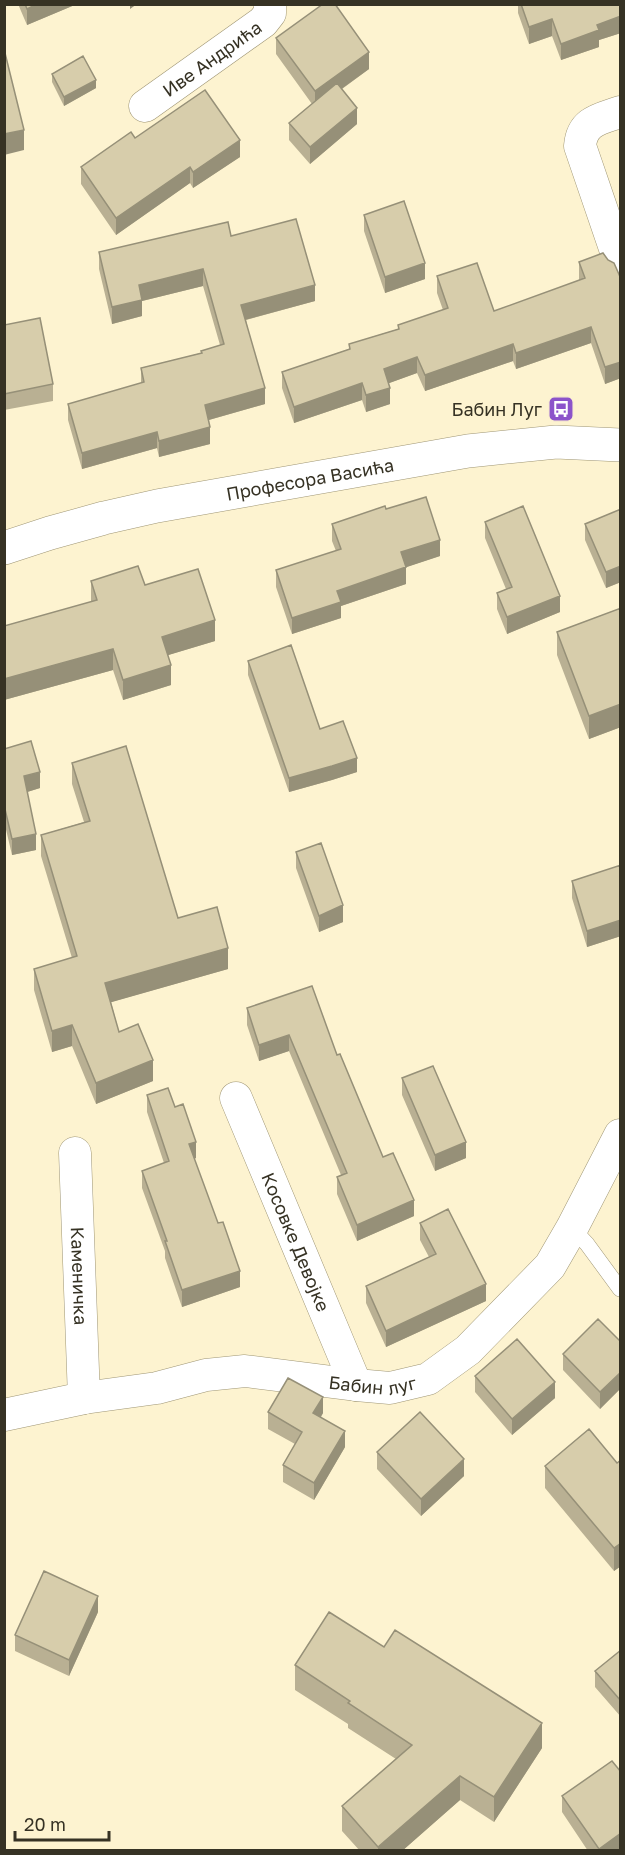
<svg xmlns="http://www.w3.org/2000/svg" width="625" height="1855" font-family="'Golos Text',sans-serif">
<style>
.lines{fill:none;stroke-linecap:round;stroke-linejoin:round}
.lane-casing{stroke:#9f9675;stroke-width:16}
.street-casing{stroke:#9f9675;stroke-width:33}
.secondary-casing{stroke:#9f9675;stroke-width:34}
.lane{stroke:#fff;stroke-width:15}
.street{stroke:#fff;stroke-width:32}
.secondary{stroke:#fff;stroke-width:33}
.wall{fill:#b9b093}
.shaded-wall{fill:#969078}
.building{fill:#d7cdab;stroke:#969078;stroke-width:1.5}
.labels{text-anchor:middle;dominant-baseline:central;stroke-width:6;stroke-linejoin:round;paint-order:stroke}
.street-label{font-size:18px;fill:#363224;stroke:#fdf3d0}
.poi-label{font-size:18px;fill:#363224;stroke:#fdf3d0;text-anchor:end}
</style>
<rect width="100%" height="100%" fill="#fdf3d0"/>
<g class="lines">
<!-- lane casing -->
<g class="lane-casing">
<path id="lane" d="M572,1228L587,1244L620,1289"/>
</g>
<!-- street casing -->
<g class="street-casing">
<g id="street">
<path id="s1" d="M145,106L263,22L270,13V4"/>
<path d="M620,112C600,119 582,121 580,146L620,263"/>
<path id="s2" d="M236,1098L356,1385"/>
<path id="s3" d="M75,1153L84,1398"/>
<path id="s4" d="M4,1415L84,1398L157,1388L206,1375L245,1371L356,1385L390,1388L428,1379L468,1350L550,1266L572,1228L620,1135"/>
</g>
</g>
<!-- secondary casing -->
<g class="secondary-casing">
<g id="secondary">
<path id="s5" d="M4,548L50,533L104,518L157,506L468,451L556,442L620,445"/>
</g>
</g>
<!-- lane -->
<use href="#lane" class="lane"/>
<!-- street -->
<use href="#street" class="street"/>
<!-- secondary -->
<use href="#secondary" class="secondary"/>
</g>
<!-- wall -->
<path class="wall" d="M18,4H77L27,25Z
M518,4H621V33L599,40V47L561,60L552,36L529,44L518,13Z
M276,38L369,69L342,89L357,124L310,164L289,140V123L312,104L276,54Z
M52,74L96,88L64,106L52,82Z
M135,138L240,157L193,188L190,183L116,235L81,184V167Z
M364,215L425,279L385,293L364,231Z
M231,236L315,301L246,320L265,404L209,420L210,444L159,457L157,448L82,469L68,420V404L141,383V368L201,353L220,345L203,286L142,301V316L112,324L99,269V252Z
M579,262L621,279V378L605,384L591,343L516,369L513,361L425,391L417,373L389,383L390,404L366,412L362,400L294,423L282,388V372L349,349V344L398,329V325L443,310L437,293V276L494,311L579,281Z
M4,325L53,384V401L4,410Z
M386,509L440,556L406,567V584L341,606V618L292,634L276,587V570L336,551L332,541V524Z
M621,509V582L606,588L585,540V524Z
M485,522L560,612L507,634L497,609V593L506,589L485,538Z
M91,581L145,585L215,641L168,655L171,685L123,700L113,670L4,700V626L91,602Z
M621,608V727L589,739L557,655V632Z
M248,661L320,729L357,772L332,780L289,792L248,675Z
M4,749L40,788L27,792L36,850L12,855L4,821Z
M72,763L178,918L228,969L111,1002L119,1032L153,1081L96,1104L72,1046L52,1052L34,990V969L72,958L41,856V835L84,822L72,784Z
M296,852L343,922L319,932L296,868Z
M621,865V936L587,947L572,898V881Z
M247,1008L337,1055L383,1157L414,1216L357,1241L337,1194V1177L341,1175L289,1051L259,1061L247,1025Z
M402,1078L466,1158L435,1171L402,1095Z
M147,1095L175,1107L196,1158L194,1159L240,1287L182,1307L165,1258V1251L142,1188V1171L164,1163L147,1112Z
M420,1223L486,1301L386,1347L366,1303V1286L429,1257L420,1240Z
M4,1248L6,1259V1278H4Z
M621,1342V1388L600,1409L563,1370V1354Z
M475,1376L555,1398L512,1435L475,1392Z
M268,1412L323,1413L321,1417L345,1447L314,1500L283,1482V1465L295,1444L268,1429Z
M377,1452L464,1476L421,1516L377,1469Z
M621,1460V1566L614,1571L545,1488V1466L617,1463Z
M98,1612L69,1676L15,1651V1635Z
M621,1650V1717L595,1687V1671Z
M295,1665L542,1748L494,1822L460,1800L402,1851H360L342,1831V1806L396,1759L348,1728V1724L295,1690Z
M621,1772V1850L588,1851L562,1812V1796Z"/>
<!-- shaded-wall -->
<path class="shaded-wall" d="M37,4H77L27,25V9Z
M130,4H137L130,9Z
M621,16V33L599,40V47L561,60V44L597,25Z
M552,19V36L529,44V27Z
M369,52V69L315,108V91Z
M96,80V88L64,106V97Z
M357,108V124L310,164V147Z
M24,130V150L4,155V134Z
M240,140V157L193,188V172Z
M190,167V183L116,235V218Z
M425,263V279L385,293V277Z
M203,269V286L142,301V316L112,324V307L139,285Z
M315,285V301L241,321V305Z
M591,327V343L516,369V353Z
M513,344V361L425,391V375Z
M417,357V373L384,385V369Z
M621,362V378L605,384V367Z
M362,383V400L294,423V407Z
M265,388V404L205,421V405Z
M390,388V404L366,412V395Z
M210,427V444L159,457V441Z
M157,432V448L82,469V453Z
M440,540V556L401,569V552Z
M621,566V582L606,588V572Z
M406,567V584L341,606V618L292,634V618L337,591Z
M560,596V612L507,634V617Z
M215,620V641L162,657V637Z
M113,649V670L4,700V679Z
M171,665V685L123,700V680Z
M621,704V727L589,739V716Z
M357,758V772L332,780L289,792V778Z
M40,772V788L24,793V776Z
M36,834V850L12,855V839Z
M343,905V922L319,932V916Z
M621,920V936L587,947V931Z
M228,948V969L105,1004V983Z
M72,1025V1046L52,1052V1031Z
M289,1035V1051L259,1061V1045Z
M153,1060V1081L96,1104V1083Z
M196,1142V1158L189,1161V1144Z
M466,1142V1158L435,1171V1155Z
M414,1200V1216L357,1241V1225Z
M240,1271V1287L182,1307V1290Z
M486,1284V1301L386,1347V1331Z
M621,1372V1388L600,1409V1392Z
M555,1382V1398L512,1435V1419Z
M323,1397V1413L313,1429V1413Z
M345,1431V1447L314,1500V1483Z
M464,1459V1476L421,1516V1499Z
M621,1543V1566L614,1571V1548Z
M98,1596V1612L69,1676V1660Z
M542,1723V1748L494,1822V1797Z
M460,1776V1800L402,1851H378V1847Z
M621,1833V1850L599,1851V1849Z"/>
<!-- building -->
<path class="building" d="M25,4H37L27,9Z
M323,4H335L369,52L315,91L276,38Z
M521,4H621V16L597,25L599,30L561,44L552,19L529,27Z
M4,49L24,130L4,134Z
M83,56L96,80L64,97L52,74Z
M337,83L357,108L310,147L289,123Z
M205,90L240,140L193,172L190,167L116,218L81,167L131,132L135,138Z
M404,201L425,263L385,277L364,215Z
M296,219L315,285L241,305L265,388L205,405L210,427L159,441L157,432L82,453L68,404L144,382L141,368L202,353L201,351L224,344L203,269L139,285L142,300L112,307L99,252L228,222L231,236Z
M603,253L608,260L614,263L621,279V362L605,367L591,327L516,353L513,344L425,375L417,357L384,369L390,388L366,395L362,383L294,407L282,372L350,349L349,344L399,329L398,325L448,308L437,276L477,263L494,311L585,278L579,262Z
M40,318L53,384L4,394V325Z
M426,497L440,540L401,552L406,567L337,591L341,602L292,618L276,570L341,549L332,524L385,506L386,509Z
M523,506L560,596L507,617L497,593L512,587L485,522Z
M621,509V566L606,572L585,524Z
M138,566L145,585L198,569L215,620L162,637L171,665L123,680L113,649L4,679V626L97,600L91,581Z
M621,608V704L589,716L557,632Z
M291,645L320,729L343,721L357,758L332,766L289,778L248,661Z
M31,741L40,772L24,776L36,834L12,839L4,805V749Z
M126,746L178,918L217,907L228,948L105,983L119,1032L138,1024L153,1060L96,1083L72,1025L52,1031L34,969L77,956L41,835L90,821L72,763Z
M321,843L343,905L319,916L296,852Z
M621,865V920L587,931L572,881Z
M312,986L337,1055L340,1054L383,1157L393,1153L414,1200L357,1225L337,1177L347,1173L289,1035L259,1045L247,1008Z
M433,1066L466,1142L435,1155L402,1078Z
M168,1088L175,1107L183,1104L196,1142L189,1144L218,1223L223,1222L240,1271L182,1290L165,1241H167L142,1171L169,1161L147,1095Z
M448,1209L486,1284L386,1331L366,1286L436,1254L420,1223Z
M598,1319L621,1342V1372L600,1392L563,1354Z
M517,1339L555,1382L512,1419L475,1376Z
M288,1378L323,1397L313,1413L345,1431L314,1483L283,1465L302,1432L268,1412Z
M420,1412L464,1459L421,1499L377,1452Z
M589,1429L617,1463L621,1460V1543L614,1548L545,1466Z
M44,1571L98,1596L69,1660L15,1635Z
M329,1612L384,1647L395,1630L542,1723L494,1797L460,1776L378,1847L342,1806L412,1745L348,1703L350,1701L295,1665Z
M621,1650V1701L595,1671Z
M612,1761L621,1772V1833L599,1849L562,1796Z"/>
<!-- icons -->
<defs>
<g id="bus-square" transform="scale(1.35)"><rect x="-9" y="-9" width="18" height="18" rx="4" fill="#8c53ca" stroke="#fdf3d0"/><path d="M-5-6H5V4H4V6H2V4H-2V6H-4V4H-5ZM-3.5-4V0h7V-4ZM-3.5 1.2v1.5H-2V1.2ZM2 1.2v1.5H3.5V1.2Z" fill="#fff"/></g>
</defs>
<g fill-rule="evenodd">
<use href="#bus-square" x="561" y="409"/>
</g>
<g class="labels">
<!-- street labels -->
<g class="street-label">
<text stroke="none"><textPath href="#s1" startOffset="82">Иве Андрића</textPath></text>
<text stroke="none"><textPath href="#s5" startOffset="314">Професора Васића</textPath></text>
<text stroke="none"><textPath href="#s2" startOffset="156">Косовке Девојке</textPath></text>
<text stroke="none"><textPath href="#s3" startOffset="123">Каменичка</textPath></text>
<text stroke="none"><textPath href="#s4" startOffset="374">Бабин луг</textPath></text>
</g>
<!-- poi labels -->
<g class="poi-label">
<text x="542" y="409">Бабин Луг</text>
</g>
</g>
<!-- border -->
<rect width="625" height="1855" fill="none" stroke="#363224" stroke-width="12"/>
<!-- scale -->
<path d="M15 1831v9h94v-9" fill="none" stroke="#363224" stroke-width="3"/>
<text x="24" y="1831" font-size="18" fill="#363224" stroke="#fdf3d0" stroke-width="4.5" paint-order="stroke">20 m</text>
</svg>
